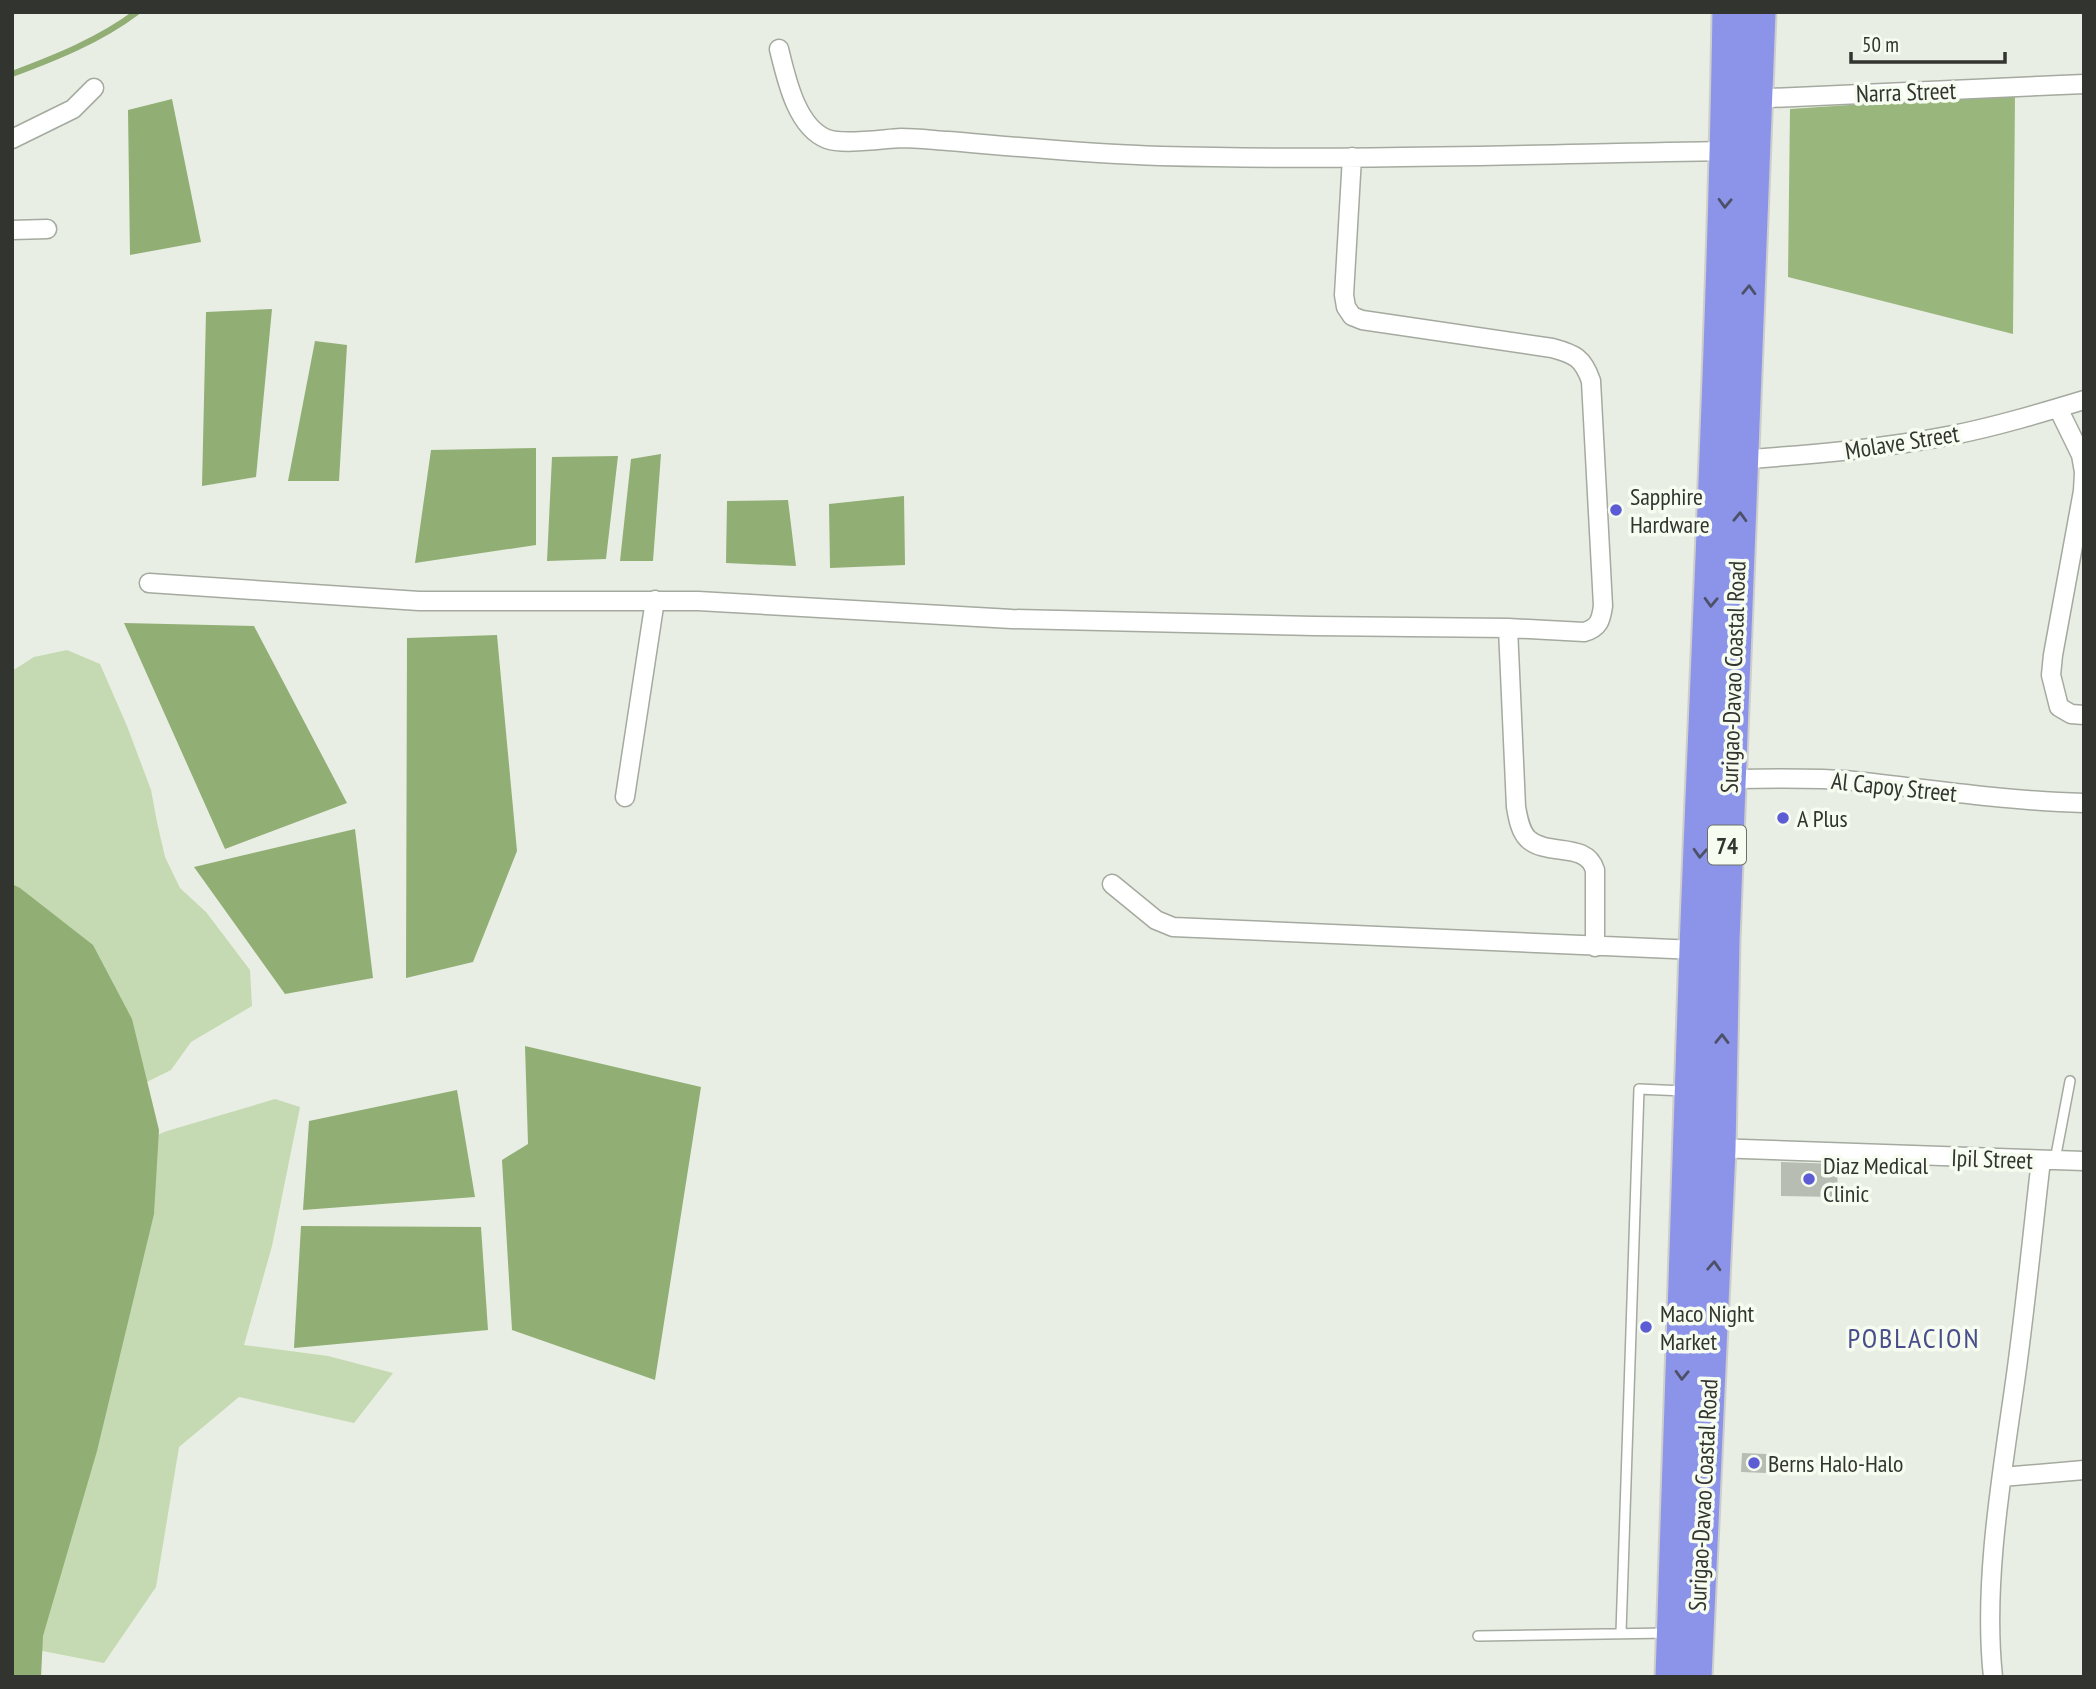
<svg xmlns="http://www.w3.org/2000/svg" width="2096" height="1689" font-family="'PT Sans Narrow',sans-serif">
<style>
.green{fill:#c5dab2}
.forest{fill:#99b67d}
.water{fill:#91ae75}
.lines{fill:none;stroke-linecap:round;stroke-linejoin:round}
.stream{stroke:#91ae75;stroke-width:6}
.building{fill:#b7bdb2}
.lane-casing{stroke:#a4aa9f;stroke-width:12}
.street-casing{stroke:#a4aa9f;stroke-width:21}
.highway-casing{stroke:#cececd;stroke-width:37}
.lane{stroke:#fff;stroke-width:9}
.street{stroke:#fff;stroke-width:18}
.highway{stroke:#8b94e9;stroke-width:33}
.oneway{stroke:#4d5167}
.poi-dot{fill:#5c5cd4;stroke:#f6fcf0;stroke-width:2.5}
.labels{text-anchor:middle;dominant-baseline:central;stroke-width:7;stroke-linejoin:round;paint-order:stroke}
.shield{fill:#f6fcf0;stroke:#6d7069;stroke-width:2}
.shield-label{font-size:23px;font-weight:bold;fill:#32342f}
.street-label{font-size:24px;fill:#32342f;stroke:#f6fcf0}
.poi-label{font-size:24px;fill:#32342f;stroke:#f6fcf0;text-anchor:start}
.quarter-label{font-size:28px;letter-spacing:2px;fill:#494e8b;stroke:#f6fcf0}
</style>
<rect width="100%" height="100%" fill="#e8eee3"/>
<!-- green -->
<path class="green" d="M67,650L100,664L127,726L151,790L157,822L165,857L180,888L206,912L250,970L252,1006L191,1042L171,1070L76,1117L12,1138V671L34,657Z
M275,1099L300,1107L272,1246L244,1345L328,1356L393,1373L354,1423L239,1397L179,1447L156,1587L104,1663L12,1645V1482L134,1144L167,1131Z"/>
<!-- forest -->
<path class="forest" d="M2015,94L2013,334L1788,277L1790,109Z"/>
<!-- water -->
<path class="water" d="M172,99L201,242L130,255L128,110Z
M272,309L256,477L202,486L206,312Z
M315,341L347,345L339,481H288Z
M536,448V545L415,563L431,450Z
M661,454L653,561H620L631,459Z
M618,456L606,559L547,561L552,457Z
M904,496L905,565L830,568L829,504Z
M788,500L796,566L726,563L727,501Z
M124,623L254,626L347,803L225,849Z
M497,635L517,851L473,962L406,978L407,638Z
M355,829L373,978L285,994L194,867Z
M12,884L20,888L93,945L132,1019L159,1130L154,1214L97,1451L43,1636L41,1677H12Z
M525,1046L701,1087L655,1380L512,1330L502,1160L528,1144Z
M457,1090L475,1197L303,1210L309,1121Z
M301,1226L481,1227L488,1330L294,1348Z"/>
<g class="lines">
<!-- stream -->
<path class="stream" d="M12,74C55,58 100,40 137,12"/>
</g>
<!-- building -->
<path class="building" d="M1781,1162L1838,1164L1837,1197L1781,1196Z
M1742,1453L1767,1454L1766,1473L1741,1472Z"/>
<g class="lines">
<!-- lane casing -->
<g class="lane-casing">
<path id="lane" d="M2055,1160L2070,1081
M1621,1633L1639,1089L1684,1091
M1478,1636L1669,1633"/>
</g>
<!-- street casing -->
<g class="street-casing">
<path id="street" d="M779,49C786,77 796,127 827,139C843,145 882,139 901,138C916,138 933,140 948,141C1019,147 1089,154 1160,156C1349,161 1538,154 1727,151
M1749,99L2084,84
M12,139L73,109L94,88
M12,230L47,229
M2058,408L2081,455L2084,472L2083,491L2053,655L2051,675L2059,707L2071,714L2084,715
M1734,460C1808,455 1881,449 1953,435C1998,426 2041,413 2084,400
M149,583L419,601H698L1012,619L1314,626L1508,628L1584,632C1599,628 1601,620 1603,606L1591,381C1583,358 1575,354 1552,348L1362,320L1352,316L1346,307L1344,295L1352,157
M1508,628L1516,807C1518,818 1520,831 1528,839C1548,857 1586,841 1595,870V947
M1725,779C1767,779 1811,777 1854,781C1930,789 2006,801 2084,803
M625,797L655,600
M1112,884L1156,920L1173,927L1696,950
M1714,1148L2084,1161
M2002,1477L2084,1470
M1993,1677C1983,1586 2001,1480 2014,1389C2025,1313 2032,1237 2041,1160"/>
</g>
<!-- highway casing -->
<g class="highway-casing">
<path id="highway" d="M1672,1677C1680,1434 1686,1191 1696,949C1708,637 1724,325 1729,12
M1695,1677L1719,1149L1723,940L1759,12"/>
</g>
<!-- lane -->
<use href="#lane" class="lane"/>
<!-- street -->
<use href="#street" class="street"/>
<!-- highway -->
<use href="#highway" class="highway"/>
</g>
<!-- one-way arrows -->
<defs><path id="oneway-chevron" d="M-2-3.5L2.5 0L-2 3.5" fill="none" stroke-width="1.6" stroke-linecap="round" stroke-linejoin="round" transform="scale(1.75)"/></defs>
<g class="oneway">
<use href="#oneway-chevron" transform="translate(1725 203) rotate(92)"/>
<use href="#oneway-chevron" transform="translate(1749 290) rotate(-88)"/>
<use href="#oneway-chevron" transform="translate(1740 517) rotate(-88)"/>
<use href="#oneway-chevron" transform="translate(1711 602) rotate(92)"/>
<use href="#oneway-chevron" transform="translate(1700 853) rotate(93)"/>
<use href="#oneway-chevron" transform="translate(1722 1039) rotate(-89)"/>
<use href="#oneway-chevron" transform="translate(1714 1266) rotate(-87)"/>
<use href="#oneway-chevron" transform="translate(1682 1375) rotate(92)"/>
</g>
<!-- markers -->
<g class="poi-dot">
<circle cx="1616" cy="510" r="7"/>
<circle cx="1783" cy="818" r="7"/>
<circle cx="1809" cy="1179" r="7"/>
<circle cx="1646" cy="1327" r="7"/>
<circle cx="1754" cy="1463" r="7"/>
</g>
<g class="labels">
<!-- shield labels -->
<rect class="shield" x="1708" y="825.5" width="38" height="39" rx="5"/>
<g class="shield-label">
<text x="1727" y="845">74</text>
</g>
<!-- street labels -->
<g class="street-label">
<text transform="translate(1906 92) rotate(-2)">Narra Street</text>
<text transform="translate(1902 442) rotate(-9)">Molave Street</text>
<text transform="translate(1733 677) rotate(-88)">Surigao-Davao Coastal Road</text>
<text transform="translate(1894 787) rotate(6)">Al Capoy Street</text>
<text transform="translate(1992 1159) rotate(2)">Ipil Street</text>
<text transform="translate(1703 1495) rotate(-87)">Surigao-Davao Coastal Road</text>
</g>
<!-- poi labels -->
<g class="poi-label">
<text x="1630" y="496">Sapphire<tspan x="1630" dy="28">Hardware</tspan></text>
<text x="1797" y="818">A Plus</text>
<text x="1823" y="1165">Diaz Medical<tspan x="1823" dy="28">Clinic</tspan></text>
<text x="1660" y="1313">Maco Night<tspan x="1660" dy="28">Market</tspan></text>
<text x="1768" y="1463">Berns Halo-Halo</text>
</g>
<!-- quarter labels -->
<g class="quarter-label">
<text x="1914" y="1337">POBLACION</text>
</g>
</g>
<!-- border -->
<rect width="2096" height="1689" fill="none" stroke="#32342f" stroke-width="28"/>
<!-- scale -->
<path d="M1851 52v10h154v-10" fill="none" stroke="#32342f" stroke-width="3.5"/>
<text x="1862" y="52" font-size="21" fill="#32342f" stroke="#f6fcf0" stroke-width="5" paint-order="stroke">50 m</text>
</svg>
